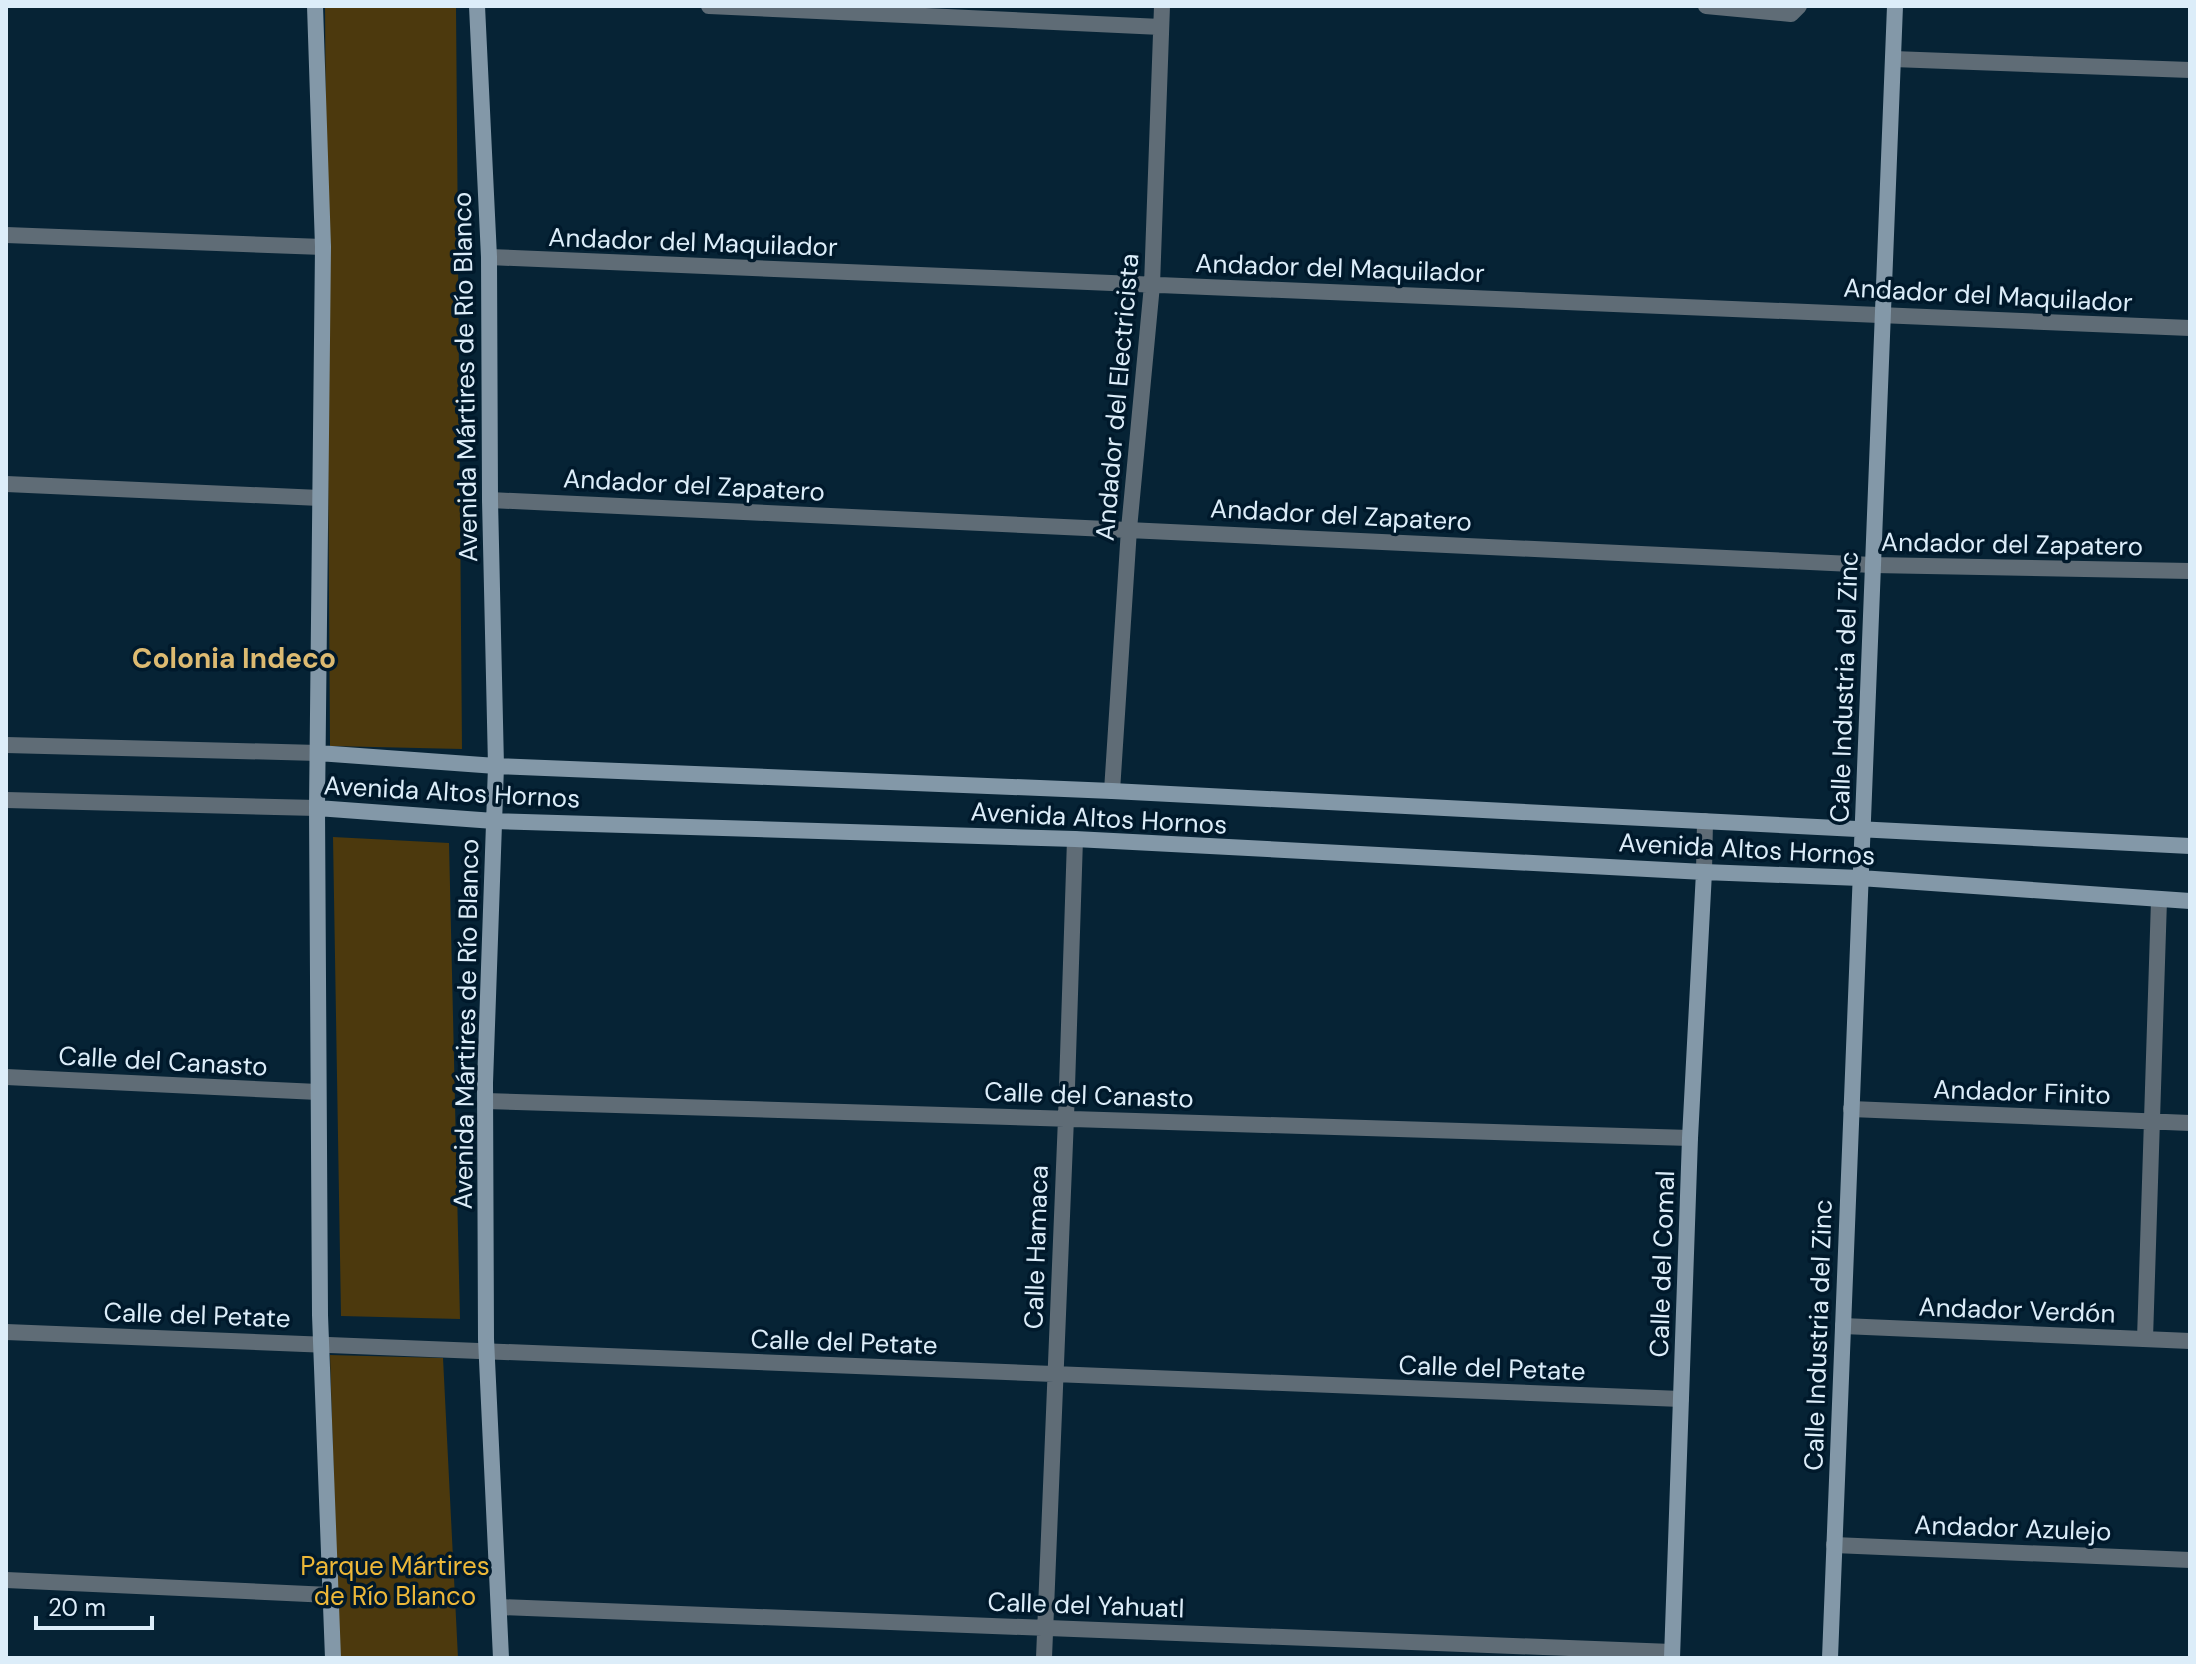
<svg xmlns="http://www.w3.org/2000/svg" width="2196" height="1664" font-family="'DM Sans',sans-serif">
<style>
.green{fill:#4c390d}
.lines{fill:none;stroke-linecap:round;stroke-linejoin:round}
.lane{stroke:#5f6c76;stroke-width:16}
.street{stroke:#5f6c76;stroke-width:16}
.secondary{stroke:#8398a8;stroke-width:16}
.labels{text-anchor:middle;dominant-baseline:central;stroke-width:7;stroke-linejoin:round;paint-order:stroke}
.street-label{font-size:26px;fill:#dcedf9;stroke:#00192b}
.park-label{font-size:26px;fill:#edb838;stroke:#00192b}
.neighbourhood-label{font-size:28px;font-weight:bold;fill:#dcba71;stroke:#00192b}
</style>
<rect width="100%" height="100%" fill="#062335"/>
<!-- green -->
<path class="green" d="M325,6H456L462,749L330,746Z
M333,837L449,843L460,1319L341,1316Z
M330,1355L443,1358L458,1658H339Z"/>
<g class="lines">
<!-- lane -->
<path class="lane" d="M1706,6L1791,14L1799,6"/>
<!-- street -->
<path class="street" d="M709,6L1161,27
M1893,59L2190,70
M6,235L323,247
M489,257L2190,328
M6,484L320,498
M490,500L1873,565L2190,571
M6,745L318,753
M1112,791L1129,529L1152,285L1162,6
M6,800L317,808
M1704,872L1705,821
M6,1077L318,1092
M486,1101L1690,1138
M1851,1109L2190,1123
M1843,1326L2190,1341
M6,1332L1681,1399
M2145,1339L2159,900
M1834,1545L2190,1560
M6,1580L330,1595
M499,1607L1672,1652
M1044,1658L1066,1118L1075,839"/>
<!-- secondary -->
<path class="secondary" d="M315,6L323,247L317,808L320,1315L333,1658
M477,6L489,257L490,500L496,766L485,1083L486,1339L501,1658
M318,753L496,766L1112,791L2190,846
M317,808L494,821L1075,839L1704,872L1860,878L2190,901
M1672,1658L1690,1138L1704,872
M1830,1658L1895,6"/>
</g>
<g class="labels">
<!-- street labels -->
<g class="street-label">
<text transform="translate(693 242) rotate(2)">Andador del Maquilador</text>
<text transform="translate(1340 268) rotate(2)">Andador del Maquilador</text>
<text transform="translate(1988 295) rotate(3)">Andador del Maquilador</text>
<text transform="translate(465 377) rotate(-91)">Avenida Mártires de Río Blanco</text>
<text transform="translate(1117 397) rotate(-85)">Andador del Electricista</text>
<text transform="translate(694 485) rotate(3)">Andador del Zapatero</text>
<text transform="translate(1341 515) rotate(3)">Andador del Zapatero</text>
<text transform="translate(2012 544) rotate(1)">Andador del Zapatero</text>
<text transform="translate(1844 687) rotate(-88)">Calle Industria del Zinc</text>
<text transform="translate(452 792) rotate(3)">Avenida Altos Hornos</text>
<text transform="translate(1099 818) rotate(3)">Avenida Altos Hornos</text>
<text transform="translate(1747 849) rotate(3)">Avenida Altos Hornos</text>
<text transform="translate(466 1024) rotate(-89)">Avenida Mártires de Río Blanco</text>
<text transform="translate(163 1061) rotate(3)">Calle del Canasto</text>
<text transform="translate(2022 1092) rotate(2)">Andador Finito</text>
<text transform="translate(1089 1095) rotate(2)">Calle del Canasto</text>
<text transform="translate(1036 1247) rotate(-88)">Calle Hamaca</text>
<text transform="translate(1662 1264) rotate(-88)">Calle del Comal</text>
<text transform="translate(2017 1310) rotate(2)">Andador Verdón</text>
<text transform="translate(197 1315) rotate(2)">Calle del Petate</text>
<text transform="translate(1818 1335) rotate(-88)">Calle Industria del Zinc</text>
<text transform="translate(844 1342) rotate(2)">Calle del Petate</text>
<text transform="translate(1492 1368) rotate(2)">Calle del Petate</text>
<text transform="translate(2013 1528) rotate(2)">Andador Azulejo</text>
<text transform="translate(1086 1605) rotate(2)">Calle del Yahuatl</text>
</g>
<!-- park labels -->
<g class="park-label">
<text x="395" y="1566">Parque Mártires<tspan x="395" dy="30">de Río Blanco</tspan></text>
</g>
<!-- neighbourhood labels -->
<g class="neighbourhood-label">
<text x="234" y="658">Colonia Indeco</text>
</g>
</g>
<!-- border -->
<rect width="2196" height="1664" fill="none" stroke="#dcedf9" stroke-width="16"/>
<!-- scale -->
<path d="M36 1616v12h116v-12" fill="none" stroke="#dcedf9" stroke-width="4"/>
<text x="48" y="1616" font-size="24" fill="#dcedf9" stroke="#00192b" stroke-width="6" paint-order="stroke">20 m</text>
</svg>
